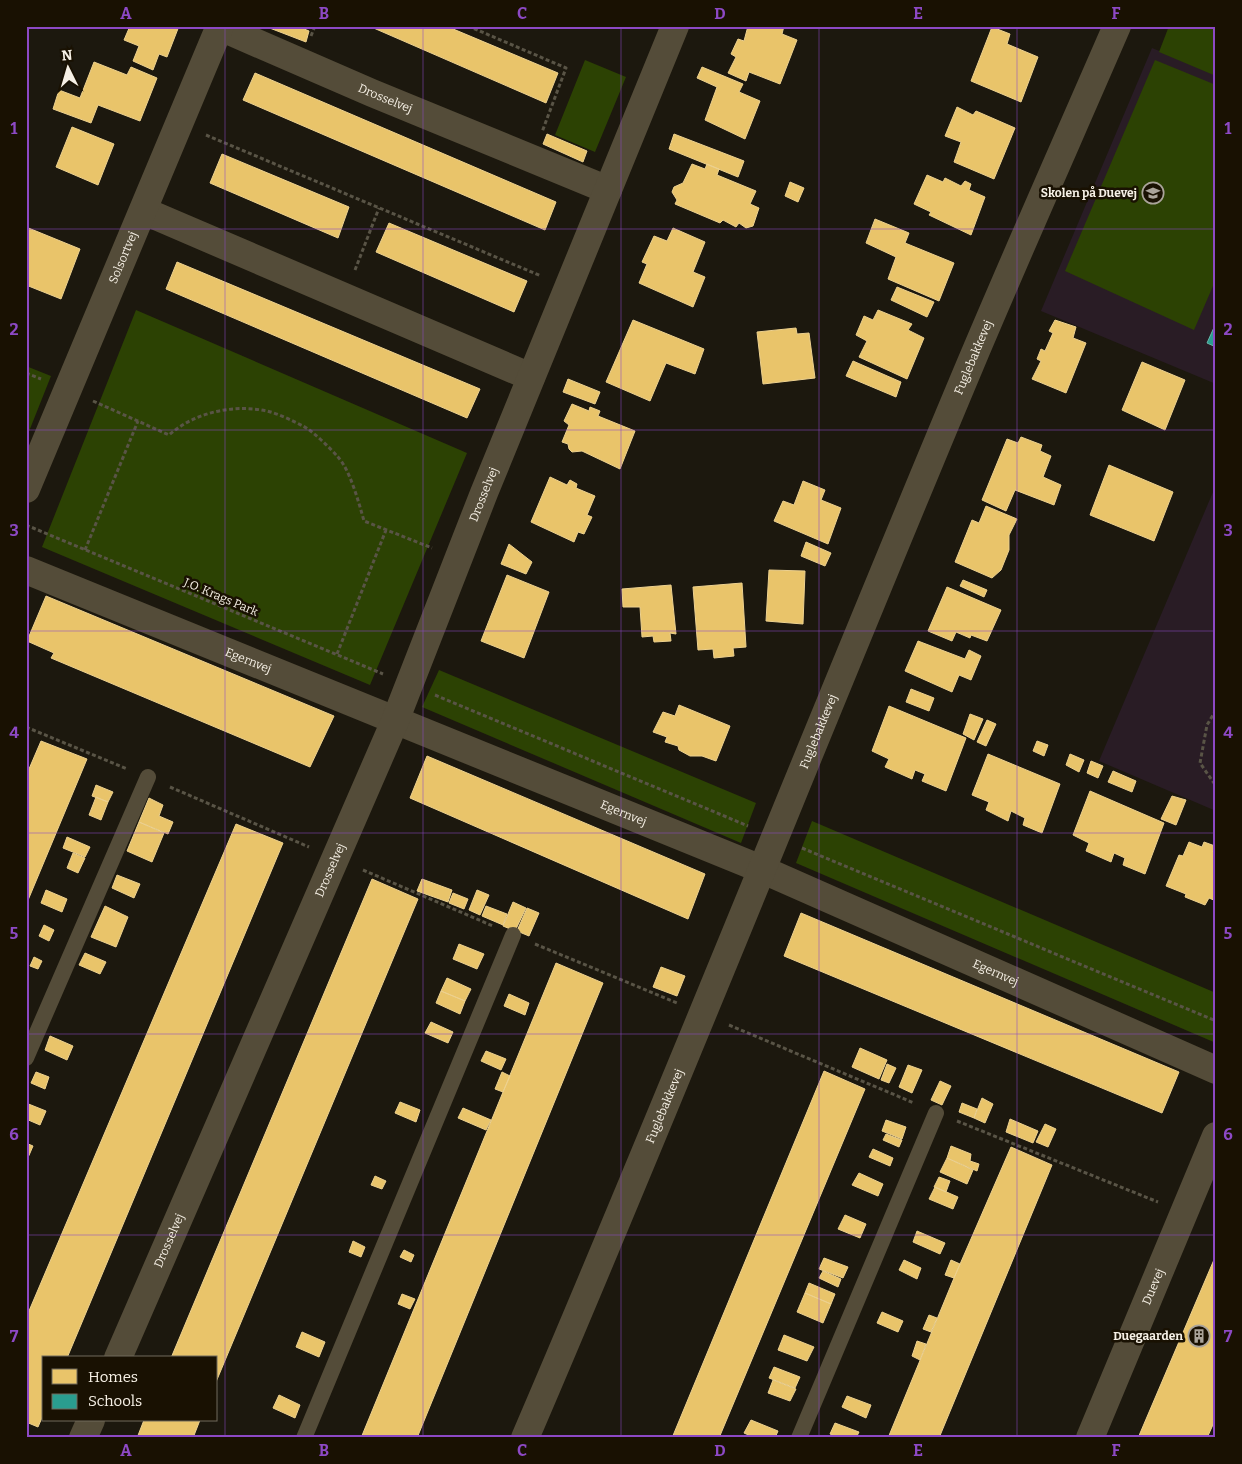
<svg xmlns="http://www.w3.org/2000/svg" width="1242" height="1464" font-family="Bitter,serif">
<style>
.education{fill:#291c25}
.green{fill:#2c4203}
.homes{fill:#e9c46a;stroke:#edd18f}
.schools{fill:#2a9d8f;stroke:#67b6a9}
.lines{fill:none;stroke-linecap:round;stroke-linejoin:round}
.path{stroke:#595446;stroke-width:3;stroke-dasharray:4 2.5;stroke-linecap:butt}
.service{stroke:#544c39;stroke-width:16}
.minor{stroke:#544c39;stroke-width:28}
.grid{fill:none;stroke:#8d49c5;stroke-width:1;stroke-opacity:0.55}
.labels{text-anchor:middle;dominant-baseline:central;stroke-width:5;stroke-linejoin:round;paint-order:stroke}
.street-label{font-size:12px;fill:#f6f0e5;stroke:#191102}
.poi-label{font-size:12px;font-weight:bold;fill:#f6f0e5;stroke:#191102;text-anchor:end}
.neatline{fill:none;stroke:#8d49c5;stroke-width:2}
.grid-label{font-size:16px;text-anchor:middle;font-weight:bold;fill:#8d49c5}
</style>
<rect width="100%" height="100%" fill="#1c180e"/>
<!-- education -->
<path class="education" d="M1152,48L1216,74V384L1041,311Z
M1216,485V811L1099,761Z"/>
<!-- green -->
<path class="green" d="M1169,26H1216V76L1159,52Z
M585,60L626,77L595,152L555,135Z
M1155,60L1216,85V279L1194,330L1065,271Z
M136,310L467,453L370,685L42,547Z
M26,366L51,376L26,439Z
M439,670L756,803L741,843L422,707Z
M812,821L1216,993V1043L796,863Z"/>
<!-- homes -->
<path class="homes" d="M130,26H179L167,57L159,54L153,70L133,61L139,46L124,40Z
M297,26L309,31L306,42L267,27Z
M369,26H446L558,73L546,103Z
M748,26H784L782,34L797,40L780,84L749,72L746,81L728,73L736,57L731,54L738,39L744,41Z
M992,27L1010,34L1007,44L1038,57L1021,102L971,81Z
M94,62L127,75L131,67L157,78L140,121L98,105L91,123L53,109L59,90L80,98Z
M702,67L743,84L739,92L760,101L745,139L705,120L717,87L697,78Z
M255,73L556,202L545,230L243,100Z
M957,107L973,115L976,111L1015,128L994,179L954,162L961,142L945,136Z
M72,127L114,144L98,185L56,167Z
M547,134L587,151L583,162L543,144Z
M674,134L744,161L738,177L669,149Z
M222,154L349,207L338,238L210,183Z
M692,164L705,169L707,164L719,169L717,175L756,191L750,204L759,208L753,226L746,228L739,223L736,227L723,220L720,223L675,204L677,200L672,192L674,187L683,183Z
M927,175L943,182L945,178L961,186L965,181L971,184L969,190L985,197L971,235L929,215L931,212L914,204Z
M790,182L804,188L798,202L785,196Z
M875,219L909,233L905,243L954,263L939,301L888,279L896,257L866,243Z
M389,223L527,281L514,312L376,252Z
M26,227L80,249L61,299L26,285Z
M673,228L705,242L693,272L705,277L693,307L639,283L647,264L642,262L654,236L667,241Z
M177,262L480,389L467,418L166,289Z
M897,287L934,302L927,317L891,300Z
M878,310L912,324L908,330L924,338L907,379L859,357L867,341L856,335L864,316L873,320Z
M633,320L704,349L695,374L666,363L650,401L606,382Z
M1055,320L1076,327L1073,338L1086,343L1066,393L1032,379L1041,361L1037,359L1041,349L1045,351L1053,333L1049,331Z
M796,328L797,334L809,333L815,378L763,384L757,332Z
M853,361L901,382L896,397L846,376Z
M1142,362L1185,380L1165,430L1122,410Z
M568,379L600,392L595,404L563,392Z
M572,404L589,411L590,407L600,411L598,416L635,431L620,469L582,451L572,452L569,449L568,444L562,442L569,425L564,421Z
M1021,437L1042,445L1040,451L1051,456L1043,477L1061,485L1054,505L1015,490L1006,511L982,500L1007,439L1018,443Z
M1109,465L1173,492L1154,541L1090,515Z
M550,477L567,485L570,480L577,484L576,488L595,496L587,515L592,517L584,534L578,532L574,542L531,522Z
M803,481L825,490L821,500L841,508L828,544L774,521L783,501L794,505Z
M986,506L1017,519L1009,535V550L1001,570L992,578L955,562L972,520L979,523Z
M806,542L831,553L825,566L801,556Z
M509,544L532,562L526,574L501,564Z
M769,570L805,571L803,624L766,621Z
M507,575L549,592L524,658L481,641Z
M963,580L987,590L984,597L960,586Z
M742,583L746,647L733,648L734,656L714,658L713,649L698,650L693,587Z
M671,585L676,634L670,633L671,641L654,642L653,636L642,637L640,607H623L622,589Z
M947,587L1001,610L987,641L971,635L970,638L956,632L952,641L928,631Z
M46,596L334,716L310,767L51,658L54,653L27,641Z
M918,641L965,659L969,650L981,656L971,680L959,675L952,692L905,671Z
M911,689L934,698L929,711L906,702Z
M679,705L730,726L716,761L702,756H690L679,750L678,746L665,742L667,737L653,732L663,712L675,716Z
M889,706L966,738L946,791L922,781L925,774L915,770L912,779L885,767L889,759L872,751Z
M970,714L983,719L974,740L963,734Z
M987,720L996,724L986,746L977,742Z
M41,741L87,759L26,905V776Z
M1037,741L1048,745L1044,756L1033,751Z
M988,754L1060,784L1042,833L1023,825L1025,818L1011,811L1008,821L986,810L989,802L972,795Z
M1070,754L1084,760L1079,772L1066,765Z
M427,756L705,874L688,919L410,798Z
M1091,761L1103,766L1098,778L1087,773Z
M1113,771L1136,781L1132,792L1108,782Z
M96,785L113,792L108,802L92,796Z
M1090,791L1164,823L1145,874L1123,865L1125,858L1114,853L1111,862L1086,851L1089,843L1073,835Z
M1172,796L1186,800L1176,825L1161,819Z
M96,797L108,802L101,820L89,815Z
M149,798L163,805L159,816L173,822L168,834L139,822Z
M139,822L164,833L152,862L127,851Z
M236,824L283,843L67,1358H44V1413L38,1427L26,1422V1318Z
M67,837L90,847L85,857L63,848Z
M1189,842L1202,847L1204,842L1215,846L1213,852L1216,853V901L1209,898L1205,905L1185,897L1186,894L1166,886L1179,855L1183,856Z
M73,853L85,858L78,873L67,868Z
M117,875L140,884L134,898L112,888Z
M372,879L418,899L216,1382V1358H171Z
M422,879L452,890L448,902L417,891Z
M46,890L67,899L62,912L41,903Z
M477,890L489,895L480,915L469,910Z
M453,893L468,899L464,909L449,903Z
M513,902L526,908L515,931L503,926Z
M105,906L128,917L116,947L91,937Z
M486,906L507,914L503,925L482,916Z
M527,908L539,913L529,936L517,931Z
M801,913L1179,1072L1162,1113L784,956Z
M44,925L54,930L49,941L39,936Z
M459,944L484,954L477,969L453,959Z
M85,953L106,962L100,974L79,965Z
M34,957L42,961L38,969L30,966Z
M556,963L603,983L417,1438H361Z
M661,967L685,976L677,996L653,987Z
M447,978L471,989L465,1001L441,991Z
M441,991L465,1001L460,1014L436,1003Z
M509,994L529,1003L525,1015L504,1006Z
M431,1022L453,1032L448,1043L425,1033Z
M50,1036L73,1046L67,1060L45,1050Z
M860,1048L887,1060L879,1079L852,1067Z
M486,1051L506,1059L501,1070L481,1061Z
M887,1064L896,1068L889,1083L881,1080Z
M908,1065L922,1070L912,1093L899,1087Z
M824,1071L865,1089L719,1438H672Z
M36,1072L49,1077L45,1089L31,1083Z
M502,1072L510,1076L503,1092L495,1089Z
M940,1081L951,1086L942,1105L931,1100Z
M982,1098L993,1104L985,1123L974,1118Z
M400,1102L420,1110L416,1122L395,1113Z
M26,1103L46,1111L40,1125L26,1119Z
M962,1103L977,1109L974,1118L959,1112Z
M463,1108L491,1120L486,1130L458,1118Z
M1010,1119L1038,1131L1033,1143L1006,1132Z
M886,1120L906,1127L902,1139L882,1131Z
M1045,1124L1056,1129L1048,1147L1036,1142Z
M886,1134L902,1140L899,1147L883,1140Z
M26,1143L33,1146L27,1160H26Z
M951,1146L971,1154L970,1161L979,1164L977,1171L947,1158Z
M1011,1147L1052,1165L939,1438H888L954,1278Z
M873,1149L893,1158L890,1166L869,1157Z
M947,1158L973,1170L967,1184L940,1172Z
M859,1173L883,1184L878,1196L852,1185Z
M375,1176L386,1181L382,1189L371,1185Z
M939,1177L950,1181L946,1192L934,1187Z
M935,1187L958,1197L953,1209L929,1199Z
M845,1215L866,1224L860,1238L838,1229Z
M917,1231L945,1243L940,1254L913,1242Z
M353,1241L365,1247L361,1257L349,1252Z
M404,1250L414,1255L411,1262L400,1257Z
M1216,1255V1418L1207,1438H1138Z
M824,1258L848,1267L843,1278L819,1269Z
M904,1260L921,1268L917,1279L899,1270Z
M951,1260L960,1264L954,1278L945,1275Z
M823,1271L841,1279L838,1287L819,1278Z
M809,1283L835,1294L831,1304L805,1293Z
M805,1293L831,1304L823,1323L797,1312Z
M402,1294L415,1299L410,1309L398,1304Z
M882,1312L903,1321L898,1332L877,1323Z
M929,1315L937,1318L931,1332L923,1329Z
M302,1332L325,1342L319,1357L296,1347Z
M784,1335L814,1347L807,1361L778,1350Z
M917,1341L926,1344L920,1360L912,1356Z
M774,1367L800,1377L795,1388L769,1378Z
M773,1380L796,1389L790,1401L768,1393Z
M279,1395L300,1405L295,1418L273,1408Z
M847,1396L871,1405L866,1418L842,1407Z
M144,1420H200L193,1438H137Z
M751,1420L778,1431L775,1438H755L744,1433Z
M835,1423L859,1432L856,1438H839L830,1434Z"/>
<!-- schools -->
<path class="schools" d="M1216,323V347L1207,343Z"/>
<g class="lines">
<!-- path -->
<path class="path" d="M468,26L566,68L542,132
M311,36L315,26
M206,135L541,276
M355,270L379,208
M26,373L41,379
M93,401L169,435C195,412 234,404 267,411C279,414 293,421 303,426C313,431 330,448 338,457C350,470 359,503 364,521L432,548
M26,525L383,674
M85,550L138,421
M337,654L386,530
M435,695L748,826
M1216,710L1207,725L1200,763L1216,786
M26,727L127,769
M170,787L309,847
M802,848L1216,1021
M363,870L493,926
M535,944L677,1003
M729,1025L914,1103
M957,1121L1158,1202"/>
<!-- service -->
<path class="service" d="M26,1058L148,777
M304,1438L513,935
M799,1438L936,1113"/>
<!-- minor -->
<g class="minor">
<path id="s1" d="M220,27L372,93L608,190"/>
<path d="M144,211L531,377"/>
<path id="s2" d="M26,489L220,26"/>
<path id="s3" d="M26,570L761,869L1216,1070"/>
<path id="s4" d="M118,1358L395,721L484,493L675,26"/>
<path d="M83,1438L91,1420"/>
<path id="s5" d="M525,1438C678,1082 820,722 970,365C1018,251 1068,139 1117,26"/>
<path id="s6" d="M1090,1438L1216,1136"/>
</g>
</g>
<!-- grid -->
<path class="grid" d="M225,26V1438M423,26V1438M621,26V1438M819,26V1438M1017,26V1438M26,229H1216M26,430H1216M26,631H1216M26,833H1216M26,1034H1216M26,1235H1216"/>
<!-- icons -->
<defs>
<g id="school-ring" transform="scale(1.125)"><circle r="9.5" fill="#191102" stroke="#aaa49a" stroke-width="1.5"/><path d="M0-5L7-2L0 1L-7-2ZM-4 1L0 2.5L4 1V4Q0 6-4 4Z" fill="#aaa49a"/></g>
<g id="building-ring" transform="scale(1.125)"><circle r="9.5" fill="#191102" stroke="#aaa49a" stroke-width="1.5"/><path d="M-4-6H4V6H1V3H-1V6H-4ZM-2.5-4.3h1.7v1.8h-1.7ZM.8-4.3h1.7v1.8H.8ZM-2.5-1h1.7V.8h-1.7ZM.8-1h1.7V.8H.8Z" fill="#aaa49a"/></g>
</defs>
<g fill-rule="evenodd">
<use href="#school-ring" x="1153" y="193"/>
<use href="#building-ring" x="1199" y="1336"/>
</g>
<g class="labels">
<!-- street labels -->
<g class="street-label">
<text stroke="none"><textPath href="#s1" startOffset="180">Drosselvej</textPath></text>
<text stroke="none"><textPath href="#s2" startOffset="251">Solsortvej</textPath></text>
<text stroke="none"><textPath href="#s5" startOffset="1170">Fuglebakkevej</textPath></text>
<text stroke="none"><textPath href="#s4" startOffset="938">Drosselvej</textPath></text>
<text transform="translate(221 597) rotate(23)">J.O. Krags Park</text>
<text stroke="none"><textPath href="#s3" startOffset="240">Egernvej</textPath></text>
<text stroke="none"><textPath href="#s5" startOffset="765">Fuglebakkevej</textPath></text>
<text stroke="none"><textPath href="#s3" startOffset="645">Egernvej</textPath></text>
<text stroke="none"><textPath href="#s4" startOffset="532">Drosselvej</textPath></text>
<text stroke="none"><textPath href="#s3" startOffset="1050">Egernvej</textPath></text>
<text stroke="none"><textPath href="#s5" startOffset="360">Fuglebakkevej</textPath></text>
<text stroke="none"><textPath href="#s4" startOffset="128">Drosselvej</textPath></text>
<text stroke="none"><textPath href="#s6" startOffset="164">Duevej</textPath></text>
</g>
<!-- poi labels -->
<g class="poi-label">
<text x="1137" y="193">Skolen på Duevej</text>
<text x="1183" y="1336">Duegaarden</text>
</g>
</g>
<!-- border -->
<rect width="1242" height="1464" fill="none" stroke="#191102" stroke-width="55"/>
<!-- legend -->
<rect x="42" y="1356" width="175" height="65" fill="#191102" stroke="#716a5d"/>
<rect x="52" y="1369" width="25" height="15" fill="#e9c46a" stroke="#716a5d"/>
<text x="88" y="1382" font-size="15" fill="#f6f0e5">Homes</text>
<rect x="52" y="1394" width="25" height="15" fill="#2a9d8f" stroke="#716a5d"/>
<text x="88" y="1406" font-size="15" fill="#f6f0e5">Schools</text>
<!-- north arrow -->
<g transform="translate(68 68) rotate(355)" stroke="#191102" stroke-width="4" paint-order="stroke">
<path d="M0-4L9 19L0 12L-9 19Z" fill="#f6f0e5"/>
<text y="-8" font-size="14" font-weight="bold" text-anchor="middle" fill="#f6f0e5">N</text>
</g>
<rect x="28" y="28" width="1186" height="1408" class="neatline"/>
<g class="grid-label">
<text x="126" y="19">A</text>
<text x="324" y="19">B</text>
<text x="522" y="19">C</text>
<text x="720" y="19">D</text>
<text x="918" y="19">E</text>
<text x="1116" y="19">F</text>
<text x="14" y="134">1</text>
<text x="1228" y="134">1</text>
<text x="14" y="335">2</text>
<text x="1228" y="335">2</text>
<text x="14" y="536">3</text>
<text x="1228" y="536">3</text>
<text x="14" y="738">4</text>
<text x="1228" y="738">4</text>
<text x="14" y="939">5</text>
<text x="1228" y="939">5</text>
<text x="14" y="1140">6</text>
<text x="1228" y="1140">6</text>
<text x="14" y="1342">7</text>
<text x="1228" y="1342">7</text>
<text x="126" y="1456">A</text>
<text x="324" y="1456">B</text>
<text x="522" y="1456">C</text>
<text x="720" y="1456">D</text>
<text x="918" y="1456">E</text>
<text x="1116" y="1456">F</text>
</g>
</svg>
